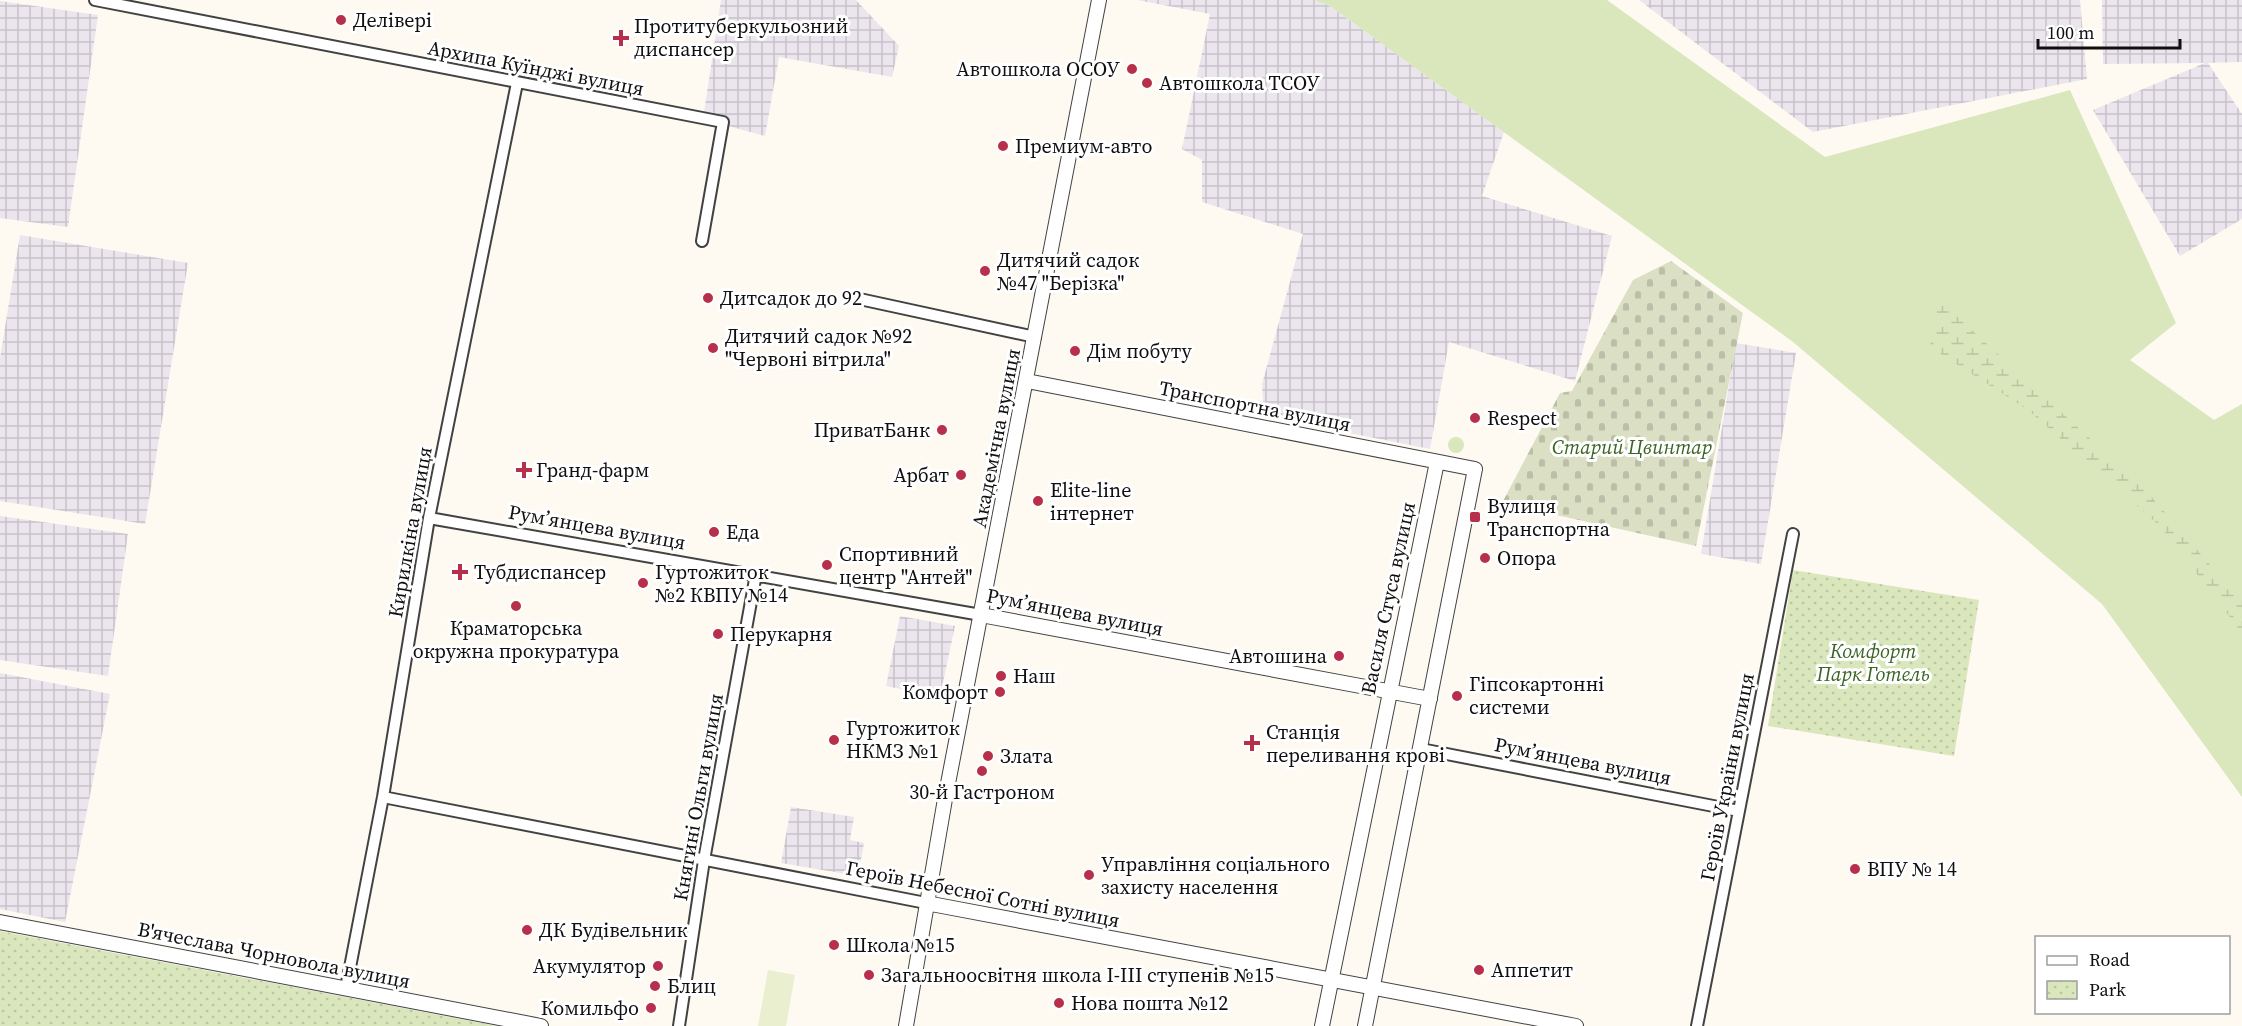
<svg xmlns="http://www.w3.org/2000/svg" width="2242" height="1026" font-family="'Source Serif 4',serif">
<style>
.industrial{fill:url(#industrial-grid)}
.grass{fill:#dae7bd}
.wetland{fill:url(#wetland-marsh)}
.cemetery{fill:url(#cemetery-stones)}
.park{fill:url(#park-dots)}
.pitch{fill:#e9efcf}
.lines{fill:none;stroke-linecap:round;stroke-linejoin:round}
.minor-casing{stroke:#424242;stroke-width:14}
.tertiary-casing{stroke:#424242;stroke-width:16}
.minor{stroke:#fff;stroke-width:10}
.tertiary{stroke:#fff;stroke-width:14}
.poi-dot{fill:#b82f4b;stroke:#fff;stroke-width:2}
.labels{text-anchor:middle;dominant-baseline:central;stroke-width:6;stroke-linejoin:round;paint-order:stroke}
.poi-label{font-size:20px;fill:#0f0f0f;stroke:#fff;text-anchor:start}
.street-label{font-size:20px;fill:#0f0f0f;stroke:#fff}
.park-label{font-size:20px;font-style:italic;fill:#3a6423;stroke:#fff}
</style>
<defs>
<pattern id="industrial-grid" width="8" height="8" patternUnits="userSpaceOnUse" patternTransform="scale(1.5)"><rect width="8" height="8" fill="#ebe5ed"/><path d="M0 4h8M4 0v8" fill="none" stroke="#c8c3ca"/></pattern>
<pattern id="wetland-marsh" width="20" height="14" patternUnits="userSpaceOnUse" patternTransform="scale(1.5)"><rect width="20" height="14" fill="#dae7bd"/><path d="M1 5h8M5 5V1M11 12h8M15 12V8" fill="none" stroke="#bac5a1"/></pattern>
<pattern id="cemetery-stones" width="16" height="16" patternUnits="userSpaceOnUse" patternTransform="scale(1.5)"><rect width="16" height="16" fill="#dbe0c4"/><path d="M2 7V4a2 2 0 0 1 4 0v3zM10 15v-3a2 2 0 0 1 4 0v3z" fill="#bbbfa7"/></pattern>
<pattern id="park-dots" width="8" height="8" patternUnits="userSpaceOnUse" patternTransform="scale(1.5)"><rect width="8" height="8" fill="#dae7bd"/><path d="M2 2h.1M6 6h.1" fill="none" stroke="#bac5a1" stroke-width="1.8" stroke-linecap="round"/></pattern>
</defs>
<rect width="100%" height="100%" fill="#fefaf2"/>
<!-- industrial -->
<path class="industrial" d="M721,0H856L899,46L892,77L779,57L765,136L703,119Z
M1137,0H1314L1330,6L1504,132L1482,196L1612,236L1575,381L1449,342L1430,449L1264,416L1262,384L1303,234L1202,202V160L1182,149L1210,14Z
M1639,0H2080L2087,79L1813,132Z
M2102,0H2242V62L2208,63L2242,114V219L2180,256L2093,110L2205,63L2103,64Z
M0,1L98,15L68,227L0,218Z
M20,235L188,263L145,524L0,501V358Z
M1736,343L1796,353L1761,564L1701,554Z
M0,516L128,534L108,676L0,660Z
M900,616L955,626L940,697L886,686Z
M0,673L110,694L65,922L0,909Z
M791,807L854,817L850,840L864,843L858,876L781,863Z"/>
<!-- grass -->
<path class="grass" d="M1314,0H1607L1825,157L2070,90L2176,323L2130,360L2214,420L2242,404V797L2102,604L1793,342L1330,6Z
M1448 445a8 8 0 1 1 16 0a8 8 0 1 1-16 0Z"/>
<!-- wetland -->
<path class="wetland" d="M1939,300L2143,487L2242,602V633L2161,527L2028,410L1930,347Z"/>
<!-- cemetery -->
<path class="cemetery" d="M1671,261L1743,313L1696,546L1502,503L1560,393L1572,391L1633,280Z"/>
<!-- park -->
<path class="park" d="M1793,570L1979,600L1954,756L1768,726Z
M0,931L497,1026H0Z"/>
<!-- pitch -->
<path class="pitch" d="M768,970L795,975L786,1026H758Z"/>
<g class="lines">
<!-- minor casing -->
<g class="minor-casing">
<path id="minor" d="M95,0L723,122L702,241
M855,298L1035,337
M429,518L981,615
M1421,749L1739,811
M383,797L926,903
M346,988L383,797L429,518L517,83
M679,1026L704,860L756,574
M1697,1026L1793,534"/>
</g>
<!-- tertiary casing -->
<g class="tertiary-casing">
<path id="tertiary" d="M1027,381L1475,469L1365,1026
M981,615L1430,699
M926,903L1576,1026
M0,922L541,1026
M906,1026L945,799L1099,0
M1322,1026L1437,462"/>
</g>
<!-- minor -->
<use href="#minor" class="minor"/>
<!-- tertiary -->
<use href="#tertiary" class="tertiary"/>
</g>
<!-- markers -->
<g class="poi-dot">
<circle cx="341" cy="20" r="6"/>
<path d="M618 29h6v6h6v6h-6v6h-6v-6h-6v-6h6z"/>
<circle cx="1132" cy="69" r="6"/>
<circle cx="1147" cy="83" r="6"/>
<circle cx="1003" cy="146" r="6"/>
<circle cx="985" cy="271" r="6"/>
<circle cx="708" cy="298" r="6"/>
<circle cx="713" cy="348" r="6"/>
<circle cx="1075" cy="351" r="6"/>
<circle cx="1475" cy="418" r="6"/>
<circle cx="942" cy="430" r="6"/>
<path d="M521 461h6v6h6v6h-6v6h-6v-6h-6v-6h6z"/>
<circle cx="961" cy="475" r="6"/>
<circle cx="1038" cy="501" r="6"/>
<rect x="1469" y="511" width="12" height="12" rx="3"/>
<circle cx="714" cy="532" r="6"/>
<circle cx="1485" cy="558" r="6"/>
<circle cx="827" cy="565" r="6"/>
<path d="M457 563h6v6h6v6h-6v6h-6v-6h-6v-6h6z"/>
<circle cx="643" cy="583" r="6"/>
<circle cx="516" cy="606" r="6"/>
<circle cx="718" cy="634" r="6"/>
<circle cx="1339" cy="656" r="6"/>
<circle cx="1001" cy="676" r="6"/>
<circle cx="1000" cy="692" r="6"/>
<circle cx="1457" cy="696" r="6"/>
<circle cx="834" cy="740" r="6"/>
<path d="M1249 734h6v6h6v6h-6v6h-6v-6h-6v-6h6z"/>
<circle cx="988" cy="756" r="6"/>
<circle cx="982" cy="771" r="6"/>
<circle cx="1855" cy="869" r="6"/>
<circle cx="1089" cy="875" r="6"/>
<circle cx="527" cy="930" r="6"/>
<circle cx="834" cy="945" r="6"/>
<circle cx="658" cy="966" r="6"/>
<circle cx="1479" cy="970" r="6"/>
<circle cx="869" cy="975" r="6"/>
<circle cx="655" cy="986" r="6"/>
<circle cx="1059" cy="1003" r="6"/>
<circle cx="651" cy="1008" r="6"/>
</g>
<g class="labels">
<!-- poi labels -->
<g class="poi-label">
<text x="353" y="20">Делівері</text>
<text x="634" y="26">Протитуберкульозний<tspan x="634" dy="23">диспансер</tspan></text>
<text x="1120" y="69" text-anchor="end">Автошкола ОСОУ</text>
<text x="1159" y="83">Автошкола ТСОУ</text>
<text x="1015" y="146">Премиум-авто</text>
<text x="997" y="260">Дитячий садок<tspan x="997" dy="23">№47 "Берізка"</tspan></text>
<text x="720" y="298">Дитсадок до 92</text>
<text x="725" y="336">Дитячий садок №92<tspan x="725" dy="23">"Червонi вiтрила"</tspan></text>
<text x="1087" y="351">Дім побуту</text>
<text x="1487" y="418">Respect</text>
<text x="930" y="430" text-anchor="end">ПриватБанк</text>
<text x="536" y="470">Гранд-фарм</text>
<text x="949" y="475" text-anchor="end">Арбат</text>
<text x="1050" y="490">Elite-line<tspan x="1050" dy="23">інтернет</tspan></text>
<text x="1487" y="506">Вулиця<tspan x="1487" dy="23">Транспортна</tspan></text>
<text x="726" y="532">Еда</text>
<text x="839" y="554">Спортивний<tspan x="839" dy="23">центр "Антей"</tspan></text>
<text x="1497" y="558">Опора</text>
<text x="474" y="572">Тубдиспансер</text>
<text x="655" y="572">Гуртожиток<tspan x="655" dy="23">№2 КВПУ №14</tspan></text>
<text x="516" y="628" text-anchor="middle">Краматорська<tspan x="516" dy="23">окружна прокуратура</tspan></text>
<text x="730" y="634">Перукарня</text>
<text x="1327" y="656" text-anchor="end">Автошина</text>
<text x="1013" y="676">Наш</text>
<text x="1469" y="684">Гіпсокартонні<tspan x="1469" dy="23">системи</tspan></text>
<text x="988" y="692" text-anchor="end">Комфорт</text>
<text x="846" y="728">Гуртожиток<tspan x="846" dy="23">НКМЗ №1</tspan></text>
<text x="1266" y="732">Станція<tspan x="1266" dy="23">переливання крові</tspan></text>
<text x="1000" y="756">Злата</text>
<text x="982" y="792" text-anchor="middle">30-й Гастроном</text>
<text x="1101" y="864">Управління соціального<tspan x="1101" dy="23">захисту населення</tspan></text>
<text x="1867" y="869">ВПУ № 14</text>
<text x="539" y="930">ДК Будівельник</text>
<text x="846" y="945">Школа №15</text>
<text x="646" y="966" text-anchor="end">Акумулятор</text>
<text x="1491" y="970">Аппетит</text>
<text x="881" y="975">Загальноосвітня школа І-ІІІ ступенів №15</text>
<text x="667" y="986">Блиц</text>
<text x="1071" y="1003">Нова пошта №12</text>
<text x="639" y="1008" text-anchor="end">Комильфо</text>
</g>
<!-- street labels -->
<g class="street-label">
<text transform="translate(536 68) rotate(11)">Архипа Куїнджі вулиця</text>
<text transform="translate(1255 406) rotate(11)">Транспортна вулиця</text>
<text transform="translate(996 438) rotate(-79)">Академічна вулиця</text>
<text transform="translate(597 527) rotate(10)">Рум’янцева вулиця</text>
<text transform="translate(410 532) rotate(-80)">Кирилкіна вулиця</text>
<text transform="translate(1388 598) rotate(-78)">Василя Стуса вулиця</text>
<text transform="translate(1075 612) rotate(11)">Рум’янцева вулиця</text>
<text transform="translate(1583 761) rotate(11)">Рум’янцева вулиця</text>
<text transform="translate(1727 777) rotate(-79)">Героїв України вулиця</text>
<text transform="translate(698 797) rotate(-80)">Княгині Ольги вулиця</text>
<text transform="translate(983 894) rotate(11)">Героїв Небесної Сотні вулиця</text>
<text transform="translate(274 955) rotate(11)">В'ячеслава Чорновола вулиця</text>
</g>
<!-- park labels -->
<g class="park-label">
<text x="1632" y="447">Старий Цвинтар</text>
<text x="1873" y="651">Комфорт<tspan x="1873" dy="23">Парк Готель</tspan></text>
</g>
</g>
<!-- legend -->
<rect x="2035" y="936" width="195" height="78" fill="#ffffff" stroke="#9f9f9f" stroke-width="1.5"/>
<rect x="2047" y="956" width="30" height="9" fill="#ffffff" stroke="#9f9f9f" stroke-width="1.5"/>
<text x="2089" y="966" font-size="18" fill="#0f0f0f">Road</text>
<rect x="2047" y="981" width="30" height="18" fill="url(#park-dots)" stroke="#9f9f9f" stroke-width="1.5"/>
<text x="2089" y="996" font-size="18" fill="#0f0f0f">Park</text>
<!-- scale -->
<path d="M2038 39v9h142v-9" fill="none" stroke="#0f0f0f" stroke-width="3"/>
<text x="2047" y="39" font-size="18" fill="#0f0f0f" stroke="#ffffff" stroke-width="4.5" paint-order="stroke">100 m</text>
</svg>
